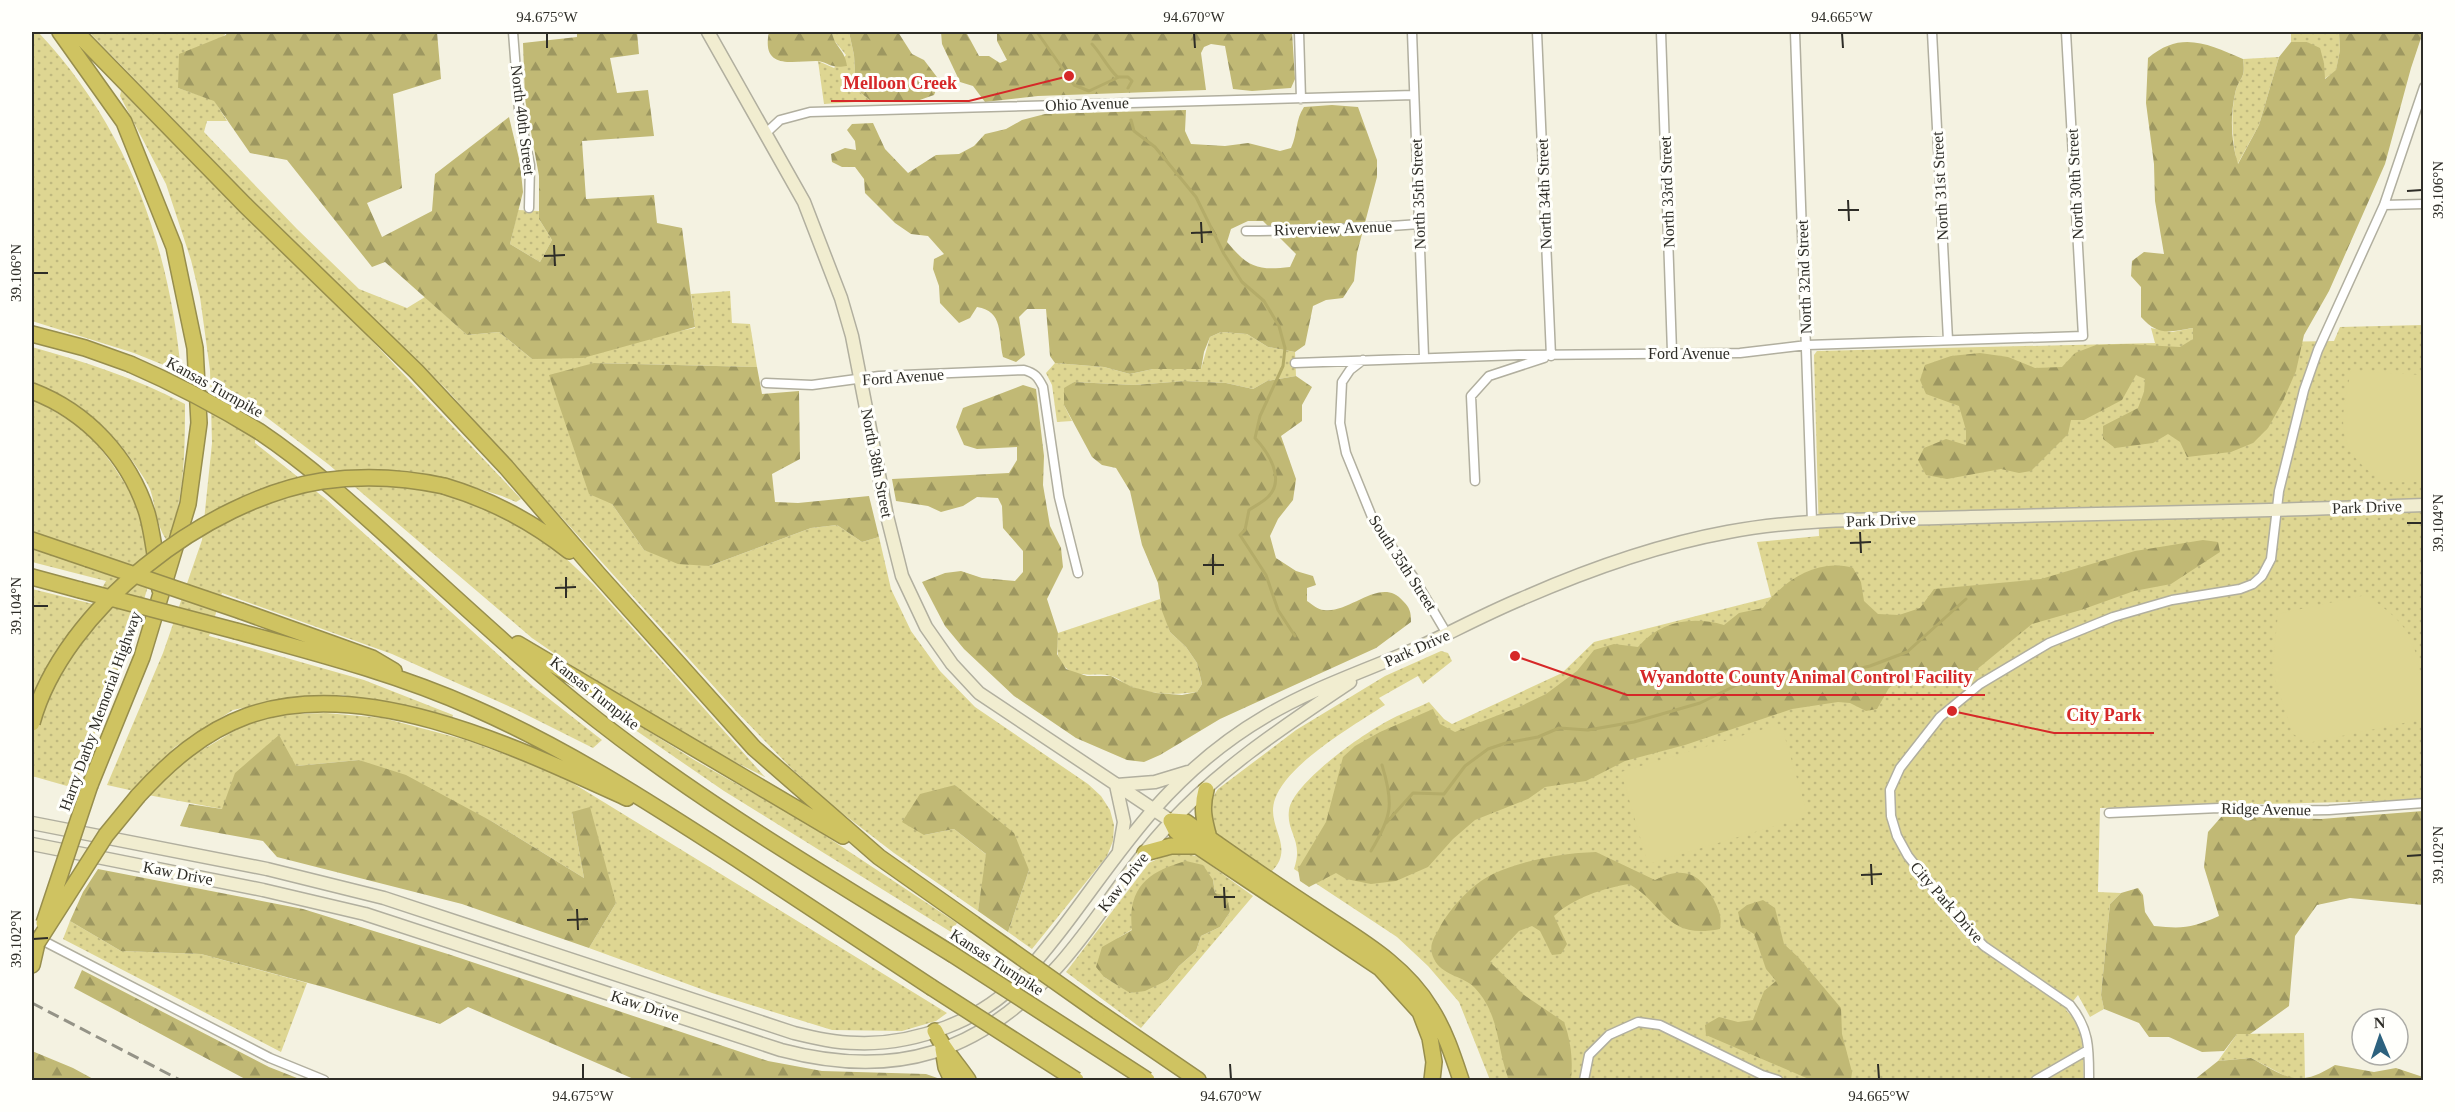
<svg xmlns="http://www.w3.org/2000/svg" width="2455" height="1112" font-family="'Times New Roman',serif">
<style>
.grass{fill:url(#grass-dots);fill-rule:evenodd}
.forest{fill:url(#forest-firs);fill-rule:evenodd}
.garden{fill:#ded692}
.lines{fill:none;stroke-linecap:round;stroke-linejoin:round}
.stream{stroke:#b4ac69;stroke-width:3}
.minor-casing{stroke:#b1af9f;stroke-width:11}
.secondary-casing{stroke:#b1af9f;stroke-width:15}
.motorway-casing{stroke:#978e4d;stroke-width:18}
.minor{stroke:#fff;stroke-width:8}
.secondary{stroke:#f1edd0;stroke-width:12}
.motorway{stroke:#cfc361;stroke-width:15}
.rail{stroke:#949387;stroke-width:3;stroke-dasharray:12 6;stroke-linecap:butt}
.motorway-bridge-casing{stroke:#978e4d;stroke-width:18;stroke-linecap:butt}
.motorway-bridge{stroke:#cfc361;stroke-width:15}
.ticks{fill:none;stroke:#2e2d27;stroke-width:2}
.labels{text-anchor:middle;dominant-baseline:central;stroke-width:6;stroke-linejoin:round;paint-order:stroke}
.street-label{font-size:16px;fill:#2e2d27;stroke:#fffffb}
.leader{fill:none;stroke:#d62828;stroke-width:2}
.callout-dot{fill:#d62828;stroke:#fffffb;stroke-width:2}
.callout-label{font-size:18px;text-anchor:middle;font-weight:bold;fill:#d62828;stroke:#fffffb;stroke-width:6;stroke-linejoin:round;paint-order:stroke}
.neatline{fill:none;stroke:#2e2d27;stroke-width:2}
.ticks-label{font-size:15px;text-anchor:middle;fill:#2e2d27}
</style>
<defs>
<pattern id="grass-dots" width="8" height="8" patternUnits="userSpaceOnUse" patternTransform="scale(1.5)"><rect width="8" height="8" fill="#ded692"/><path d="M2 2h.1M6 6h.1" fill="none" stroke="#bfb87e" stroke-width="1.8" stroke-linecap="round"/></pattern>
<pattern id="forest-firs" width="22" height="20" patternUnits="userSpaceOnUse" patternTransform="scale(1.5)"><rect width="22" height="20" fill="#c1b975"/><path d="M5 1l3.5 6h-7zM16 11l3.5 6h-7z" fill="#9d9760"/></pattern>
</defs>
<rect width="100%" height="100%" fill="#f4f2e1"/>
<!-- grass -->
<path class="grass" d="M32,32H38C127,126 169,244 181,372L134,353L32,321Z
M89,32H227L178,88L214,100L227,121H207L204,132L297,229L359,289L407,308L425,297L467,335L499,332L532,359L695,328L691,294L730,291L732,323L750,324L757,367L594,363L612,504L644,550L709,566L811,528L837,525L862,542L879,537L891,589L911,631L940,671L975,707L1088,784L1101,796L1110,810L1114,825L1113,841L1107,856L1032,949L1008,932L1029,870L955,785L924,835L954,829L987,855L978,911L894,853L838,810L790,767L735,710L447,390L254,202Z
M832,32H849L854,55L856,89L871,101L824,104L818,61L834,68L846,55L833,39Z
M2291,32H2339L2340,50L2336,71L2324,79V63L2307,42H2291Z
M2279,57L2259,125L2237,165C2233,141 2230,118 2235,94C2239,76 2246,81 2243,59Z
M121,91L329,295L521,499L516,502L502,496L445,478L458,495L530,532L558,551L593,584L765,777L719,754L600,685L532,638L328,464L257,410L255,443L327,500L534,687L602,740L593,748L517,710L392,654L222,593L209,636L364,680L453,715L451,720L343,695L280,700L233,710L175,747L134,791L107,785L163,653L202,540L212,443L210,370L200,297L191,260L166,184L120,96Z
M518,210L539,211V219L552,240L540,262L510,244Z
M2423,325V800L2100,808L2098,892L2121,893L2110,904L2101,995L2104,1009L2090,1017L2078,995L2066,1010C2086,1029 2083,1054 2084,1080H1490L1459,1002L1428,966L1397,937L1294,869C1304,840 1286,833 1289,810C1293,784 1356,739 1379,726C1394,716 1413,710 1429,702L1444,719L1452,724L1562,673L1594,642L1771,597L1757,542L1819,536L1814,355L1817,351L2155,343L2151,328L2172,332L2193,328V339L2189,343L2334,341L2340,327Z
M1221,332L1247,334L1268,347L1295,352L1296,376L1267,381L1253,389L1226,383L1185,381L1134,385L1074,382L1064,389V405L1072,421L1057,422L1052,385L1046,373L1055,363L1104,367L1130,374L1153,369H1201L1210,337Z
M32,347C85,362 136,378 185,404C185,445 185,503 167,541C156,525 156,507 150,489C147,482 142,475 138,469C113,430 76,396 32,383Z
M32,398L87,431L112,464L138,504L152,573L139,616L74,788L32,776V589L93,604L106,581L32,562V548L109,575L117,561L32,532Z
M1160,599L1170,632L1186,647L1197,663L1202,684L1197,692C1176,695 1153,695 1132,687C1125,685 1119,678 1111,676C1097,672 1078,679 1066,668C1055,658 1057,646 1058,633Z
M1441,651L1448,653L1452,661L1423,684L1418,676L1379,698L1385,705C1354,725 1287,764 1275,799C1265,827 1297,847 1271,872L1214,832C1210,816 1208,803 1218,789L1296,730L1385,676Z
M611,708L696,761L803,821L957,923L951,932L724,791L609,712Z
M326,713L383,718L466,740L558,774L947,1013L936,1021L902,1031L832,1030L712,993L589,948L616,903L572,812L584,878L493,822L359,760L296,766L222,809L148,795L185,760L241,727L276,715Z
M1185,853L1199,857L1253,896L1141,1028L1066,972L1149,863L1164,856ZM1213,880L1215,893L1230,912L1220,927L1201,936L1196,951L1179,966L1168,980L1131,993L1104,977L1118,938Z
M70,921L121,951L201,954L307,983L281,1052L63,939Z
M2304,1033L2305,1078L2293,1080L2251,1058L2218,1061L2237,1034Z"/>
<!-- forest -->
<path class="forest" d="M227,32H437L441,79L393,94L402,188L367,203L382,237L432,211L435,174L509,117L520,163L523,192L510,244L540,262L552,240L539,219V176L525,99L523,43L577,37V32H637L639,54L610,58L617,93L648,90L654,136L582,141L586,199L654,195L657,223L682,228L695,327L583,358L532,359L499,332L467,335L385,262L372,267L287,160L250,153L214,101L178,88L179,54L226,35Z
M769,32H832C834,47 845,49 847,66C828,69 828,61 816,61C792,61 761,70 769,32Z
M849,32H898L912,54L924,60L940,81L934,95L914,102L871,101L856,89L854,55Z
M941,32H966L979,56H989L1000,63L1007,60L997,41V32H1292L1295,79L1291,88L1252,91L1233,89L1225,46L1211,44L1204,47L1201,53L1206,90L1038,96L985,102L973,86L960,82L942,44Z
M2339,32H2423L2411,68L2385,164L2329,291L2304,335L2296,371L2282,403L2268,428L2253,443L2231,452L2187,457L2180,442L2168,434L2153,443L2115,448L2103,439V426L2138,408L2144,392L2145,379L2136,375L2122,400L2084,420H2071L2068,434L2031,471L2019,473L2001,469L1947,479L1926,475L1918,460L1924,448L1946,439L1966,445V430L1959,406L1926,394L1920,380L1925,365L1951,356L1980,353L2008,357L2035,368L2062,367L2075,353L2096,345L2127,344L2180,347L2193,339V328C2169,332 2158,336 2141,317V287L2131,276L2132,261L2144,252L2164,254L2155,201L2154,164L2146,103L2148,58C2181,30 2208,44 2243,59C2246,81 2239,76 2235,94C2230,116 2231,142 2238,164L2259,125L2279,57L2291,42H2307L2320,48L2324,63L2325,79L2336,70L2340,50Z
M1332,105L1358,107L1377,160V177L1357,253L1354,281L1343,298L1326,300L1313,306L1305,345L1295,352L1268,347L1247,334L1221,332L1210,337L1204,352L1201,369H1153L1130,374L1104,367L1055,363L1050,356L1046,309H1027L1019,317L1025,355L1016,362L1003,357C998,335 1004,311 977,307L970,318L959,323L940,303L939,286L933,269L934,259L944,254L928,236L911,234L895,223L865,193L864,179L855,167H842L832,162L831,154L845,148L856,150L855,141L847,130L852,124L873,123L885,149L908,173L936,155L959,154L974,146L985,134L1006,129L1022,120L1045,114L1186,110L1185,131L1191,144L1225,146L1248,143L1280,151L1291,148C1298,133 1295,120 1304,107ZM1248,221H1263L1296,254L1290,267C1257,271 1248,267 1227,242L1231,229Z
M594,363L757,367L762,394L799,391L800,459L772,474L775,502L798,503L869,496L879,537L862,542L837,525L811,528L709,566L678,564L644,550L612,504L589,494L549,375Z
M1296,376L1312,387L1302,405V421L1281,436L1296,479L1293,500L1278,519L1270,536L1276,558L1296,571L1313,576L1316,585L1307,588V601C1312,604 1318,610 1324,610C1350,614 1381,575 1403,601C1410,608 1411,612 1411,622L1376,648L1220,719L1160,755L1144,762L1127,760L1076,738L1014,696L964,649L945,626L922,582L945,573L961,571L982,578L1015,581L1023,572V551L1003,528L1002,506L998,498L977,497L963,506L941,512L928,506L896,501L892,479L1009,473L1017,460V447L977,449L964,445L956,427L963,408L1023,385L1036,389L1044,456L1043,485L1050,526L1061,548L1063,567L1047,599L1058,633L1057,654L1066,669L1087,676H1111L1132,687L1156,693L1182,695L1197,692L1202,684L1197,663L1186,647L1170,632L1162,611L1158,583L1142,545L1130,491L1116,468L1102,465L1092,457L1064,405V388L1074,382L1134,385L1185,381L1226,383L1253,389L1267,381Z
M2203,540L2218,542L2220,552L2171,584L2134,591L2081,610L2032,624L1964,680H1951L1938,673L1903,678L1889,688L1877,709L1866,711L1850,703L1838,702L1792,709L1685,745L1625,761L1586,781L1545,787L1528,799L1475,820L1453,839L1428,867L1396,881L1371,884L1346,879L1336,873L1309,887L1300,881L1298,869L1326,822L1343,757L1355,746L1380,732L1433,709L1440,724L1455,732L1519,707L1546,694L1577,671L1594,650L1614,644L1638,647C1661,621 1691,616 1724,625L1739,613L1763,608C1784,580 1817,558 1853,568L1861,582L1864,601L1878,614L1899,615L1920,608L1934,589L2041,579L2135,551Z
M279,735L296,766L359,760L406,775L493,822L584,878L572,812L590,807L616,903L589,948L462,904L277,857L263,841L180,826L189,804L222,809L235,773Z
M955,785L1014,833L1029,870L1008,932L978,911L986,854L954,829L924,835L902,822L920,794Z
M2423,811V905L2350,898L2317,905L2295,936L2289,1006L2250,1034H2237L2224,1051L2202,1052L2169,1037H2149L2139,1023L2104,1009L2101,995L2110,904L2121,893L2138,888L2143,895L2145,912L2154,926C2183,929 2192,928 2219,916L2204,867L2208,832L2222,816L2321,819Z
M1596,852L1655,880C1682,866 1699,872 1713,898C1719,910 1722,916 1720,929C1665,940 1666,905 1629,884C1604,888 1573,898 1554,916L1567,944L1561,954L1552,955L1540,931L1532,926L1519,931L1490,962L1524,995L1564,1022C1571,1041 1573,1060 1571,1080H1509C1496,1048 1501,1015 1474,987C1463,976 1441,975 1434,959C1428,947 1433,939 1439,929C1448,910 1473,883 1493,874C1524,860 1562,853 1596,852Z
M1186,861L1203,865L1213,880L1215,893L1227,896L1230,912L1220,927L1201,936L1196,951L1179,966L1168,980L1145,991L1130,993L1104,977L1096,967L1102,947L1132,930C1127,887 1149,871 1186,861Z
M98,869L303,909L451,955L768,1061L822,1071L926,1074L943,1080H636L468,1007L440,1024L327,988L201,954L121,951L70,921L83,892Z
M1763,900L1775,908L1784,944L1799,958L1841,1008L1842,1034L1852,1072L1851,1080H1811L1706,1035L1705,1025L1719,1017L1738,1022L1753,1020L1764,991L1776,981L1766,969L1754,934L1741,926L1738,912L1747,905Z
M82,970L269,1067L302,1080H247L74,988Z
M32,1051L73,1068L95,1080H32Z
M2251,1058C2287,1077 2297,1089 2335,1065L2374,1072L2396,1068L2423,1077V1080H2194L2218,1061Z"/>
<!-- garden -->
<path class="garden" d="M2351,371L2423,375V482C2412,481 2397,484 2386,481C2377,478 2370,472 2363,466C2333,440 2344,405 2351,371Z
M2366,595C2381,605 2397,617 2407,632C2420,653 2424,695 2423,719L2308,743L2293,734L2272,671L2278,614Z
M1781,724L1808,816L1648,864L1621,772Z"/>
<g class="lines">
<!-- stream -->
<path class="stream" d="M1037,32L1074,85L1089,91L1119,77H1128L1132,81L1128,88
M1092,44C1100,52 1111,73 1118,77
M1131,120L1134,131L1155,147L1196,197L1224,254L1242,282L1264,301L1279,326L1285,348L1283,366L1260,416L1255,438C1268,452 1286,479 1268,497C1263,502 1255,506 1249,510L1245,530L1240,535L1266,575L1278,610L1295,636
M1386,823L1413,793L1444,794L1465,766L1488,749L1506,743L1538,737L1559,728L1588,730L1634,722L1700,703L1751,678H1778L1790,670L1814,679L1870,666L1907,652L1966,599
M1371,851C1392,816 1394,804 1382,765"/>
<!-- minor casing -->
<g class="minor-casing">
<path id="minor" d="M513,32L519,110L530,165L529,208
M1299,32L1301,99
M1412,32L1424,357
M1537,32L1551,356
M1661,32L1672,352
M1795,32L1812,522
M1932,32L1948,340
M766,133L780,120L810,112L1414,95
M2384,205L2424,204
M1246,231C1304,231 1362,228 1419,224
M1363,360L1350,370L1342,382L1340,423L1346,453L1374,522L1414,578L1447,634
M1295,363L1519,355L1740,353L1807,345L2083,336L2066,32
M766,383L812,385L879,376L1024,370C1035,373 1038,377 1043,387L1059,497L1078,573
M1475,481L1471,396L1489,376L1544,358
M2109,813L2219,808L2275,811L2329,810L2424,803
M32,935L270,1058L324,1080
M1584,1080L1589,1055L1609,1035L1638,1022L1660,1025L1762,1075L1778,1080
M2036,1080L2088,1050
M2089,1080C2089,1050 2090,1030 2070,1005L1984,946L1961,923L1908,856L1897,836L1891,816L1890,790L1900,768L1940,717L1980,684L2049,643L2113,617L2172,600L2240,589L2253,584L2262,576L2271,559L2279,491L2304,390L2318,350L2384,205L2424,87"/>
</g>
<!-- secondary casing -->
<g class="secondary-casing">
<path id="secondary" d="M708,32L804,202L841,298L852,336L887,516L902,576L926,627L952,664L979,693L1171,821
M1116,785L1124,822L1119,851
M1117,785L1155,782L1188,772
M32,823L267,869L384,898L794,1033C815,1038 836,1043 857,1043C915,1045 981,1021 1021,978C1070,925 1107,862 1155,808C1187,772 1225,740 1266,716C1313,688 1365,671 1415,649C1450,633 1485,614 1521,599C1587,570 1657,545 1728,532C1807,517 1890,520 1971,517C2122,513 2273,511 2424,505
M32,844L263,890L365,914L781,1050C895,1080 980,1054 1059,965C1099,920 1129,866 1171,822C1223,766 1288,724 1350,682"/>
</g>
<!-- motorway casing -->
<g class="motorway-casing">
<path id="motorway" d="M60,32L124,122L174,247L195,348L199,423L188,504L142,657L90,785
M76,32L245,205L416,371L506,467L599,575L754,748L879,857L974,924
M32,334L85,348L130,364
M32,391C87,412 129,457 147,513C154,538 156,565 160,590
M260,432C309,465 353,505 396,544C462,604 527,665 597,720C708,807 832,879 952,954
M444,486C491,500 530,520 569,551
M32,540L88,559
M32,577L80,590
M241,611L372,658L394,671
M236,631C317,653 398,674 474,708C567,749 652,804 737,859C802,902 866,944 931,987
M518,644L843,836
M1206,790C1201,808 1204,820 1209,838
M138,796C169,762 203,732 247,716C365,674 520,749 627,798
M1171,821L1186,822C1227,851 1268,880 1310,907C1354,937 1403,962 1431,1009C1445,1031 1453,1056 1461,1080
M1171,821L1176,831L1184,837L1380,968L1420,1012L1430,1038L1434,1062L1432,1080
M1145,853L1171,846H1197
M32,965L37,943
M1097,1011L1198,1080
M935,1031C944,1051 956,1062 968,1080
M943,1049L946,1067L952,1080"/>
</g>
<!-- minor -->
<use href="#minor" class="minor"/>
<!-- secondary -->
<use href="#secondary" class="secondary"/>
<!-- motorway -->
<use href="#motorway" class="motorway"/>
<!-- rail -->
<path class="rail" d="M32,1003L180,1080"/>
<!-- motorway-bridge casing -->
<g class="motorway-bridge-casing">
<path id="motorway-bridge" d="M130,364C176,384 218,406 260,432
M88,559L241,611
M80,590L236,631
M32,723C63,609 207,499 322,481C364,475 403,477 444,486
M44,923L90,785
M974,924L1097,1011
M37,943L106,835L138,796
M952,954L1147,1080
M931,987L1076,1080"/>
</g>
<!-- motorway-bridge -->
<use href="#motorway-bridge" class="motorway-bridge"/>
</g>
<!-- ticks -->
<path class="ticks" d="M547,33V48M1194,33L1195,48M1842,33L1843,48M2407,191L2422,190M1848,200L1849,221M1838,210H1859M1201,222L1202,243M1191,233L1212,232M554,245L555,266M544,256L565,255M33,273H48M2407,523H2422M1860,532L1861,553M1850,543L1871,542M1213,554V575M1203,565H1224M566,577V598M555,588L576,587M33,606H48M2407,856L2422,855M1871,864L1872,885M1861,875L1882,874M1224,887L1225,908M1214,897H1235M577,909L578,930M567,920L588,919M33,939L48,938M583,1064V1079M1230,1064L1231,1079M1878,1064L1879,1079"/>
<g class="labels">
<!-- street labels -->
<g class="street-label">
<text transform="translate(1087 104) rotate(-2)">Ohio Avenue</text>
<text transform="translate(523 120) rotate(83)">North 40th Street</text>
<text transform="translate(2075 184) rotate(-93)">North 30th Street</text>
<text transform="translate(1940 186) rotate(-93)">North 31st Street</text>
<text transform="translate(1667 192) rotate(-92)">North 33rd Street</text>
<text transform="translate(1418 194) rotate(-92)">North 35th Street</text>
<text transform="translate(1544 194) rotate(-92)">North 34th Street</text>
<text transform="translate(1333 228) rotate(-2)">Riverview Avenue</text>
<text transform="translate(1804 277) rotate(-92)">North 32nd Street</text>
<text x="1689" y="353">Ford Avenue</text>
<text transform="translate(903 377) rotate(-4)">Ford Avenue</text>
<text transform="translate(215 387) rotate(29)">Kansas Turnpike</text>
<text transform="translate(877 463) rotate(79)">North 38th Street</text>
<text transform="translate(2367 507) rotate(-2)">Park Drive</text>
<text transform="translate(1881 520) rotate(-2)">Park Drive</text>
<text transform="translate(1403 563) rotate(57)">South 35th Street</text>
<text transform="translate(1417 648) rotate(-24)">Park Drive</text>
<text transform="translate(595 693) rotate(38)">Kansas Turnpike</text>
<text transform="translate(100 711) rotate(-70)">Harry Darby Memorial Highway</text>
<text transform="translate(2266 809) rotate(1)">Ridge Avenue</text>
<text transform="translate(178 873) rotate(11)">Kaw Drive</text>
<text transform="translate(1123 882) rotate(-52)">Kaw Drive</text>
<text transform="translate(1947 902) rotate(49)">City Park Drive</text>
<text transform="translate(997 962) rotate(33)">Kansas Turnpike</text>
<text transform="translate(645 1006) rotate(18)">Kaw Drive</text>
</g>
</g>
<!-- callouts -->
<path class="leader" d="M1069 76L969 101H831M1515 656L1627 695H1985M1952 711L2054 733H2154"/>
<g class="callout-dot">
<circle cx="1069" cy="76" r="6"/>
<circle cx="1515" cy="656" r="6"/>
<circle cx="1952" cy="711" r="6"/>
</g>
<g class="callout-label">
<text x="900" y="89">Melloon Creek</text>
<text x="1806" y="683">Wyandotte County Animal Control Facility</text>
<text x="2104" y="721">City Park</text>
</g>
<!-- border -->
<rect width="2455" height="1112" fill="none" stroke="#fffffb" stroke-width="66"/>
<!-- north arrow -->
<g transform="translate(2380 1037) rotate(358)"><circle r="28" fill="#fffffb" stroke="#ababa6" stroke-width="1.5"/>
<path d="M0-4.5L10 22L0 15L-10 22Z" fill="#2d627e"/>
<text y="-9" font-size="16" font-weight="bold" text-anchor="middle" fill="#2e2d27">N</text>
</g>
<rect x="33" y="33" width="2389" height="1046" class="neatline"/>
<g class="ticks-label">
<text x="547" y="22">94.675°W</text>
<text x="1194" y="22">94.670°W</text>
<text x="1842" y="22">94.665°W</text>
<text transform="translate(2438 190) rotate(-90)" y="5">39.106°N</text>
<text transform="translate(16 273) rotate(-90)" y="5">39.106°N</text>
<text transform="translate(2438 523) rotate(-90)" y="5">39.104°N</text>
<text transform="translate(16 606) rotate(-90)" y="5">39.104°N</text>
<text transform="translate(2438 855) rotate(-90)" y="5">39.102°N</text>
<text transform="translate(16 939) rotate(-90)" y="5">39.102°N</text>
<text x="583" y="1101">94.675°W</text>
<text x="1231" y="1101">94.670°W</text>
<text x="1879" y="1101">94.665°W</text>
</g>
</svg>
